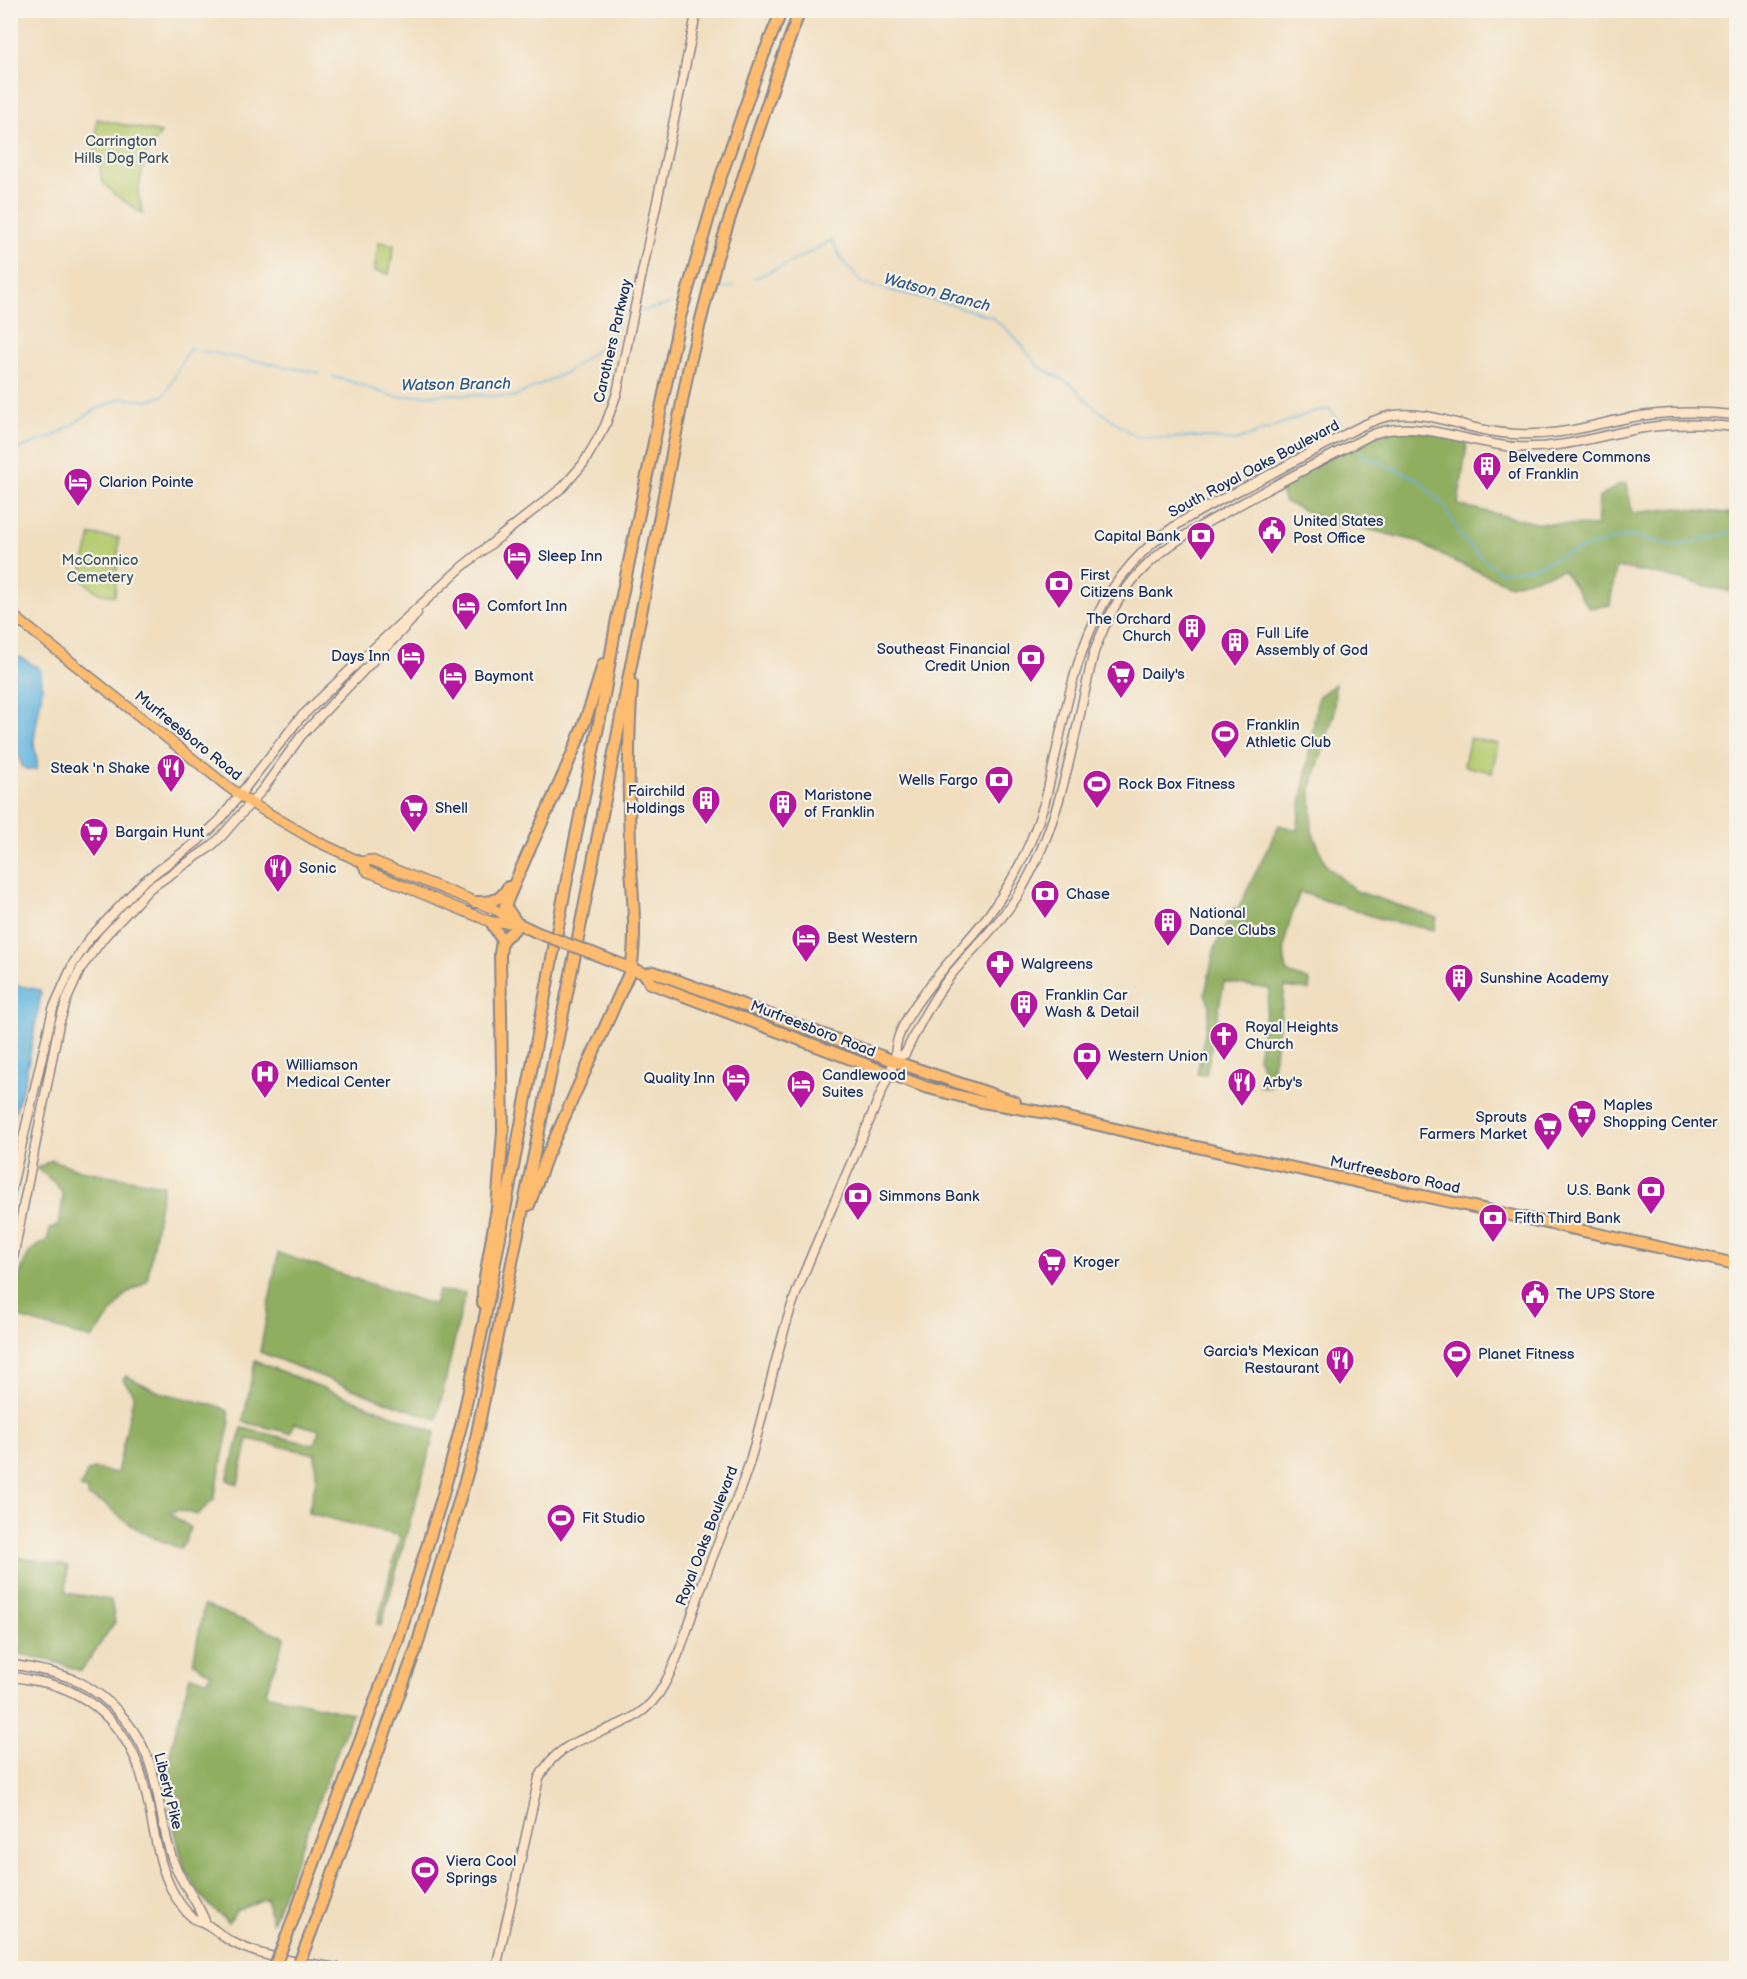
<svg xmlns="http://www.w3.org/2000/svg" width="1747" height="1979" font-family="'Balsamiq Sans',sans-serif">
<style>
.green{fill:#b5ca6e;stroke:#687c66;stroke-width:1.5}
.forest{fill:#90ae61;stroke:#566e60;stroke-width:1.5}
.water{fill:#63b5de;stroke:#3f729e;stroke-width:1.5}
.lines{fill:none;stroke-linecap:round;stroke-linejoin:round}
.stream{stroke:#63b5de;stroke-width:1.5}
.secondary-casing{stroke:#86868e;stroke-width:11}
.primary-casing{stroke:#86868e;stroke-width:12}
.highway-casing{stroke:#86868e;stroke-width:14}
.secondary{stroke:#fee4c6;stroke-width:8}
.primary{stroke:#fdbc70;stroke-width:9}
.highway{stroke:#fdbc70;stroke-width:10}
.highway-bridge-casing{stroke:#86868e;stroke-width:14;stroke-linecap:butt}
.highway-bridge{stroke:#fdbc70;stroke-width:10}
.labels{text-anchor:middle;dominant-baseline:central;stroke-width:4.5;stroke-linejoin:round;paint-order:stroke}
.park-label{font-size:15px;fill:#425662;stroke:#f7f3e8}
.street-label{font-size:15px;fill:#1b2f5e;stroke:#f7f3e8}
.poi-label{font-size:15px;fill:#1b2f5e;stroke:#f7f3e8;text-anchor:start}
.water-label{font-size:16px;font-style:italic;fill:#315784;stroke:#f7f3e8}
</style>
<rect width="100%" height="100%" fill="#f7f3e8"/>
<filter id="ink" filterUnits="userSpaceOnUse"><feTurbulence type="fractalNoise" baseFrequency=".0167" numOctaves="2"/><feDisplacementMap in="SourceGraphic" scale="12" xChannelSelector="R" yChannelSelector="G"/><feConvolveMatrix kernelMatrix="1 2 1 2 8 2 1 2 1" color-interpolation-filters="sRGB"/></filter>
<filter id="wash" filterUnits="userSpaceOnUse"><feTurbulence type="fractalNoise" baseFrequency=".008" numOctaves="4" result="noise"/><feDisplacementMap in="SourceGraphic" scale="24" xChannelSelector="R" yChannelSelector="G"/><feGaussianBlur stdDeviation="1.35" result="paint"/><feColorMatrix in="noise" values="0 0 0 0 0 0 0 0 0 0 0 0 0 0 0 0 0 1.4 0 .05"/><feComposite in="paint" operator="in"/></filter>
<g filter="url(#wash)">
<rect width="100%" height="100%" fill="#f0debf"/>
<!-- green -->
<path class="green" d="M97,119L161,133L145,156L138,193L143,214L114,194L101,180L100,164L94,153Z
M379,242L394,245L389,274L374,271Z
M91,535L119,538L115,596L98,593L80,578Z
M1470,738L1498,744L1492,772L1464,766Z"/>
<!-- forest -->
<path class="forest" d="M1398,428L1460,438L1467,445L1458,505L1536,523L1597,526L1599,498L1618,485L1627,483L1632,513L1678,508L1736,514V593L1656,574L1616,567L1610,605L1589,608L1563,570L1510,585L1449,559L1416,541L1354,526L1335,525L1285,502L1278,484L1373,434Z
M1335,684L1334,715L1311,787L1312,831L1326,865L1356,891L1437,918L1434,930L1381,919L1300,892C1291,918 1278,945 1288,973L1310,981L1309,990L1285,987L1270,1087L1259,1086L1262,1066L1258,1057L1270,989L1224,982L1206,1075L1197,1074L1210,1006L1205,994L1215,947L1234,908L1238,909L1279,825L1297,830L1318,697Z
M52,1160L80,1170L163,1185L147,1281L126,1294L92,1339L23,1319L15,1312C13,1296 22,1257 34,1248C38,1245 43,1243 47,1240L50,1229L58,1226C66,1187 66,1193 37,1168Z
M278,1253L434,1305L438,1291L465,1293L437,1419L373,1397L260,1352Z
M255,1361L435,1432L381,1626L377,1624L400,1536L308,1513L316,1481L315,1454L248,1439L238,1484L227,1480L242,1428L314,1445L319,1430L294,1423L291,1433L243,1422Z
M126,1376L159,1392L221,1407L228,1411L230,1421L214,1499L197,1515L178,1510L170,1512L177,1519L190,1527L186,1542L180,1548C162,1542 144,1535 128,1523C112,1512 108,1502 88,1497V1490L80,1488L88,1471L95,1469L117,1473L134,1394L123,1380Z
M11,1540L14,1556L68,1566L66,1593L111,1600L115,1622L81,1671L59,1663L11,1652Z
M204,1605L285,1637L265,1694L352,1713L272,1923L266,1898L236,1911L228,1923L200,1895L184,1868L169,1808L181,1807L182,1797L172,1794L163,1779L190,1676L207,1680L211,1673L193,1663Z"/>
<!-- water -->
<path class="water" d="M20,657L40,669C46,693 36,716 34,740C33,750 39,758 37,769L30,770L22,767L16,745L13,668L15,659Z
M10,984L40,990L41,994L25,1080L14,1115L10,1111Z"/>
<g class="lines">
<!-- stream -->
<path class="stream" d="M755,278L790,263L832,240L841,259L863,284L949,304L992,317L1015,337L1038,366L1072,385L1094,407L1135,436L1165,438L1202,437L1236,441L1315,411L1330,409L1341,425
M723,289L733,286
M639,312L670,304
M202,351L320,373
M333,377L349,381L395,397L451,394L513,397L567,372L594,352L614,335L619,317L622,316
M1360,451L1362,455L1418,479L1445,508L1460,535L1481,558L1500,572L1531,568L1574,551L1628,536L1676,546L1736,531
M10,452L56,435L95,410L122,398L148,401L165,395L189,349L194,350"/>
</g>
</g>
<g filter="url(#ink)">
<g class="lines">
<!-- secondary casing -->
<g class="secondary-casing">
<path id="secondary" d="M896,1057L905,1054C918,1026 932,999 951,975C973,948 999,925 1018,895C1063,822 1074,733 1094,652C1106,621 1119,593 1143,569C1172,539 1210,521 1246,501C1288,478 1330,456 1373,434C1420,418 1467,444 1516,447C1567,450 1609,431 1659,426C1685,423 1711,425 1736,427
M10,1195L53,1009L73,964L90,938L143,882L198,841L220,820L299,719L350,670L463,566L563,487L583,464L593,447L605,426L617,393L697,10
M10,1274L59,1024L67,999L81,968L105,936L149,889L209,848L221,837L263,789L301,736L410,622L417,613
M10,1664C31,1668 53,1671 73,1679C112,1697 142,1732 153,1774C160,1801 163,1829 171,1855C178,1881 198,1899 206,1924
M10,1676C27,1680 44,1681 60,1687C99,1701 129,1734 141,1774C149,1800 152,1828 159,1854C164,1876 175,1903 193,1918C197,1921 202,1921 206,1924C215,1929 222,1937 232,1942C265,1959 302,1962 338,1968
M496,1968L539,1778C568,1720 634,1744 665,1683C683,1649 692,1612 705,1577C718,1540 736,1504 748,1467C765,1413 774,1358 792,1305C803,1273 817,1243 830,1212C852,1161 875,1109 896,1057C889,1019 968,944 990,913C1015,879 1033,841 1045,801C1070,702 1076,600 1164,534C1197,509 1236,493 1271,474C1294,461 1317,449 1340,437C1357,428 1375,418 1395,415C1423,411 1452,423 1480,429C1497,433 1516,435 1534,434C1565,434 1593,425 1623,419C1661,411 1698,411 1736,415"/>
</g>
<!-- primary casing -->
<g class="primary-casing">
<path id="primary" d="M10,613L227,786L251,803L314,840L361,862L368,872L374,874L491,922L517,923
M361,862L371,860L496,910L516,922"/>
</g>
<!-- highway casing -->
<g class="highway-casing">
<path id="highway" d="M474,902C490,902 500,902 508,887
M491,922L502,940
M517,923L505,906C538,825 581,749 603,664
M517,923L538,933
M592,953L645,974L650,983L925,1087L982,1102L1047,1113L1137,1134L1736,1264
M645,974L654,972L908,1066L1015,1102
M529,1205L546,1158L631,969C638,929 631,886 630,845C628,791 628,738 632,684
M483,1303V1289L497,1208L503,1131L500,954L502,940L514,930L517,923
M286,1938L398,1640L442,1498L462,1422L484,1322L566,884L602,708L616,624L680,317L719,182L761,61L782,10
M307,1943L416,1649L473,1453L573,964L689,366L717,257L780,65L800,10"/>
</g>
<!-- secondary -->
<use href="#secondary" class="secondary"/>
<!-- primary -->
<use href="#primary" class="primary"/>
<!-- highway -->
<use href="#highway" class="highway"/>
<!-- highway-bridge casing -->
<g class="highway-bridge-casing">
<path id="highway-bridge" d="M538,933L592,953
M274,1968L286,1938
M297,1968L307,1943"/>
</g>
<!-- highway-bridge -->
<use href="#highway-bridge" class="highway-bridge"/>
</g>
</g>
<!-- icons -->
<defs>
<g id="building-pin" transform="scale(1.5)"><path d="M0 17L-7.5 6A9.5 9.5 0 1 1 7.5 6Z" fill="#b5179e" stroke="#f7f3e8"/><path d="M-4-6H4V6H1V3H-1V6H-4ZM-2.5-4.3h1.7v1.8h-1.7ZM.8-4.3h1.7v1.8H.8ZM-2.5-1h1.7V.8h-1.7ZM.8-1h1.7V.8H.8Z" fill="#fff"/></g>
<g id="hotel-pin" transform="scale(1.5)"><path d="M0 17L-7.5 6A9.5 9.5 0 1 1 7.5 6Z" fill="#b5179e" stroke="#f7f3e8"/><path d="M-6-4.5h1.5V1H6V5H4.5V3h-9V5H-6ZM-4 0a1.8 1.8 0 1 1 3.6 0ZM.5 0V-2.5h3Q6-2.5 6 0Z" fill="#fff"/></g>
<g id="civic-pin" transform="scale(1.5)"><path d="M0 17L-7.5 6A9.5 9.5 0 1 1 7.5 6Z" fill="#b5179e" stroke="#f7f3e8"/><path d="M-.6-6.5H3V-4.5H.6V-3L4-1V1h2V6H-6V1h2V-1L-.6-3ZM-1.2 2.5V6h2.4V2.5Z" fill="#fff"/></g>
<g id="bank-pin" transform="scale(1.5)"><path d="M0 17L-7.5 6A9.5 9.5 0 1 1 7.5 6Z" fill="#b5179e" stroke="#f7f3e8"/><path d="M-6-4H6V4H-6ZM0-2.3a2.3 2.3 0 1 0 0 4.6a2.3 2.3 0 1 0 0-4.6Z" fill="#fff"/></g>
<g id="supermarket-pin" transform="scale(1.5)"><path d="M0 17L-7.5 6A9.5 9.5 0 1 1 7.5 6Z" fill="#b5179e" stroke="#f7f3e8"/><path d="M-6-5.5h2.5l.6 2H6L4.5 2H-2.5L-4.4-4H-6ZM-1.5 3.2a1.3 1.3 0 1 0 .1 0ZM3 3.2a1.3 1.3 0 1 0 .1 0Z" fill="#fff"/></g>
<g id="stadium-pin" transform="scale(1.5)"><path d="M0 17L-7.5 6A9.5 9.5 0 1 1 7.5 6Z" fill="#b5179e" stroke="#f7f3e8"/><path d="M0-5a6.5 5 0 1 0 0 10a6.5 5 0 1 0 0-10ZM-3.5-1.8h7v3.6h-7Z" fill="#fff"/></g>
<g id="restaurant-pin" transform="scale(1.5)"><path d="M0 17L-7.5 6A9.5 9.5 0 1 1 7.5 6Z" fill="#b5179e" stroke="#f7f3e8"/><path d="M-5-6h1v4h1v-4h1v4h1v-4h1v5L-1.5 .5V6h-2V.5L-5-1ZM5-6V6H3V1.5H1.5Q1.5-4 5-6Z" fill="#fff"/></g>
<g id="pharmacy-pin" transform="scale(1.5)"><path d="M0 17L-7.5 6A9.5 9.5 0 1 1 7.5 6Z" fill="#b5179e" stroke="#f7f3e8"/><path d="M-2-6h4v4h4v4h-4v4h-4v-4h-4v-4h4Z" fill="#fff"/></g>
<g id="church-pin" transform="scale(1.5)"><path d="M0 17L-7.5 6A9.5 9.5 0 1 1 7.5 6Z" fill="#b5179e" stroke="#f7f3e8"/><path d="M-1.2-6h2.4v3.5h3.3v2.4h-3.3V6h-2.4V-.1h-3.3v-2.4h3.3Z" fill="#fff"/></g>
<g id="hospital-pin" transform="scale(1.5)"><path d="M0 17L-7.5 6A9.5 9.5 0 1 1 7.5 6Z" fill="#b5179e" stroke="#f7f3e8"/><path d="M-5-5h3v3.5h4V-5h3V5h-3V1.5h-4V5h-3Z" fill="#fff"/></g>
</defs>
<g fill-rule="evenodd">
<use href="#building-pin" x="1487" y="466"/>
<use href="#hotel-pin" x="78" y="482"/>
<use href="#civic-pin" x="1272" y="530"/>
<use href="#bank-pin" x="1201" y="536"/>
<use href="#hotel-pin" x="517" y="556"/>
<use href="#bank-pin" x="1059" y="584"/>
<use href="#hotel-pin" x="466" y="606"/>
<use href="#building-pin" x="1192" y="628"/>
<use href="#building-pin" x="1235" y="642"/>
<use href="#hotel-pin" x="411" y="656"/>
<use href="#bank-pin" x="1031" y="658"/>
<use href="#supermarket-pin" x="1121" y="674"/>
<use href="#hotel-pin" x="453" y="676"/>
<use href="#stadium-pin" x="1225" y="734"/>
<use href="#restaurant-pin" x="171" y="768"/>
<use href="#bank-pin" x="999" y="780"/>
<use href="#stadium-pin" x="1097" y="784"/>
<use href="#building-pin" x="706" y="800"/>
<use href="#building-pin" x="783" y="804"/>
<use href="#supermarket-pin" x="414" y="808"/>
<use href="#supermarket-pin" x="94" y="832"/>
<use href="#restaurant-pin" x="278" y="868"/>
<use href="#bank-pin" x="1045" y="894"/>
<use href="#building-pin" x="1168" y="922"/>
<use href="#hotel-pin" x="806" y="938"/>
<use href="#pharmacy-pin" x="1000" y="964"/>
<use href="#building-pin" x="1459" y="978"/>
<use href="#building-pin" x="1024" y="1004"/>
<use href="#church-pin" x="1224" y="1036"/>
<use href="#bank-pin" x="1087" y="1056"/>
<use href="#hospital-pin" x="265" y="1074"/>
<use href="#hotel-pin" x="736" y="1078"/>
<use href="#restaurant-pin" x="1242" y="1082"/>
<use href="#hotel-pin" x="801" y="1084"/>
<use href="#supermarket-pin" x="1582" y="1114"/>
<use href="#supermarket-pin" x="1548" y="1126"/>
<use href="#bank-pin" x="1651" y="1190"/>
<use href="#bank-pin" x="858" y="1196"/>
<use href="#bank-pin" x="1493" y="1218"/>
<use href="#supermarket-pin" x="1052" y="1262"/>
<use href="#civic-pin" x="1535" y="1294"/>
<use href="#stadium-pin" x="1457" y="1354"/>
<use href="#restaurant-pin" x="1340" y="1360"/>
<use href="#stadium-pin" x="561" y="1518"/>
<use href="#stadium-pin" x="425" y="1870"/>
</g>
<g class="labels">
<!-- park labels -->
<g class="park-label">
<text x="121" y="141">Carrington<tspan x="121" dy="17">Hills Dog Park</tspan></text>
<text x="100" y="560">McConnico<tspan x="100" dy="17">Cemetery</tspan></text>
</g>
<!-- street labels -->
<g class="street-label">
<text transform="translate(613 341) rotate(-77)">Carothers Parkway</text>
<text transform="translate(1254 469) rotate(-28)">South Royal Oaks Boulevard</text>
<text transform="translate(188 736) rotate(39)">Murfreesboro Road</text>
<text transform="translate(813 1029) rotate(21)">Murfreesboro Road</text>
<text transform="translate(1395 1175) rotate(12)">Murfreesboro Road</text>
<text transform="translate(707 1536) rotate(-69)">Royal Oaks Boulevard</text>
<text transform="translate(168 1791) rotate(76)">Liberty Pike</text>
</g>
<!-- poi labels -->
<g class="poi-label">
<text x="1508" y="457">Belvedere Commons<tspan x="1508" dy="17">of Franklin</tspan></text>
<text x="99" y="482">Clarion Pointe</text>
<text x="1293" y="521">United States<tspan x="1293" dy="17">Post Office</tspan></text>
<text x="1180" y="536" text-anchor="end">Capital Bank</text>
<text x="538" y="556">Sleep Inn</text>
<text x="1080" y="575">First<tspan x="1080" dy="17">Citizens Bank</tspan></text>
<text x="487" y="606">Comfort Inn</text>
<text x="1171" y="619" text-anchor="end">The Orchard<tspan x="1171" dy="17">Church</tspan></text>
<text x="1256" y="633">Full Life<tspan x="1256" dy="17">Assembly of God</tspan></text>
<text x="1010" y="649" text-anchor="end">Southeast Financial<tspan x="1010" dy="17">Credit Union</tspan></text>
<text x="390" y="656" text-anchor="end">Days Inn</text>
<text x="1142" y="674">Daily's</text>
<text x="474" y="676">Baymont</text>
<text x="1246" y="725">Franklin<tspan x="1246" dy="17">Athletic Club</tspan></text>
<text x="150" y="768" text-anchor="end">Steak 'n Shake</text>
<text x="978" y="780" text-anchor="end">Wells Fargo</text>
<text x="1118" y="784">Rock Box Fitness</text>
<text x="685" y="791" text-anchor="end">Fairchild<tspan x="685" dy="17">Holdings</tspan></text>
<text x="804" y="795">Maristone<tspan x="804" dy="17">of Franklin</tspan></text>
<text x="435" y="808">Shell</text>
<text x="115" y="832">Bargain Hunt</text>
<text x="299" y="868">Sonic</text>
<text x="1066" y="894">Chase</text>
<text x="1189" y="913">National<tspan x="1189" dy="17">Dance Clubs</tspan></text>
<text x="827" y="938">Best Western</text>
<text x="1021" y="964">Walgreens</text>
<text x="1480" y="978">Sunshine Academy</text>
<text x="1045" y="995">Franklin Car<tspan x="1045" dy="17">Wash &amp; Detail</tspan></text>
<text x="1245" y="1027">Royal Heights<tspan x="1245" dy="17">Church</tspan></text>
<text x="1108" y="1056">Western Union</text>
<text x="286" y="1065">Williamson<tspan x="286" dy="17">Medical Center</tspan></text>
<text x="822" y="1075">Candlewood<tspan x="822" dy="17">Suites</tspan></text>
<text x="715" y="1078" text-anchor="end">Quality Inn</text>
<text x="1263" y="1082">Arby's</text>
<text x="1603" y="1105">Maples<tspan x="1603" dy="17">Shopping Center</tspan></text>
<text x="1527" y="1117" text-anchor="end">Sprouts<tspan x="1527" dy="17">Farmers Market</tspan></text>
<text x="1630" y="1190" text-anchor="end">U.S. Bank</text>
<text x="879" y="1196">Simmons Bank</text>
<text x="1514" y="1218">Fifth Third Bank</text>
<text x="1073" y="1262">Kroger</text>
<text x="1556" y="1294">The UPS Store</text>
<text x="1319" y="1351" text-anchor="end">Garcia's Mexican<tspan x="1319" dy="17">Restaurant</tspan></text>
<text x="1478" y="1354">Planet Fitness</text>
<text x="582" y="1518">Fit Studio</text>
<text x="446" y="1861">Viera Cool<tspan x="446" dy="17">Springs</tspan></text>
</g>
<!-- water labels -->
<g class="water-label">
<text transform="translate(937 293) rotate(15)">Watson Branch</text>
<text transform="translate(456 385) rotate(-1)">Watson Branch</text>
</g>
</g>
<!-- margin -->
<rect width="1747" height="1979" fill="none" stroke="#f7f3e8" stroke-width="36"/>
</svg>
